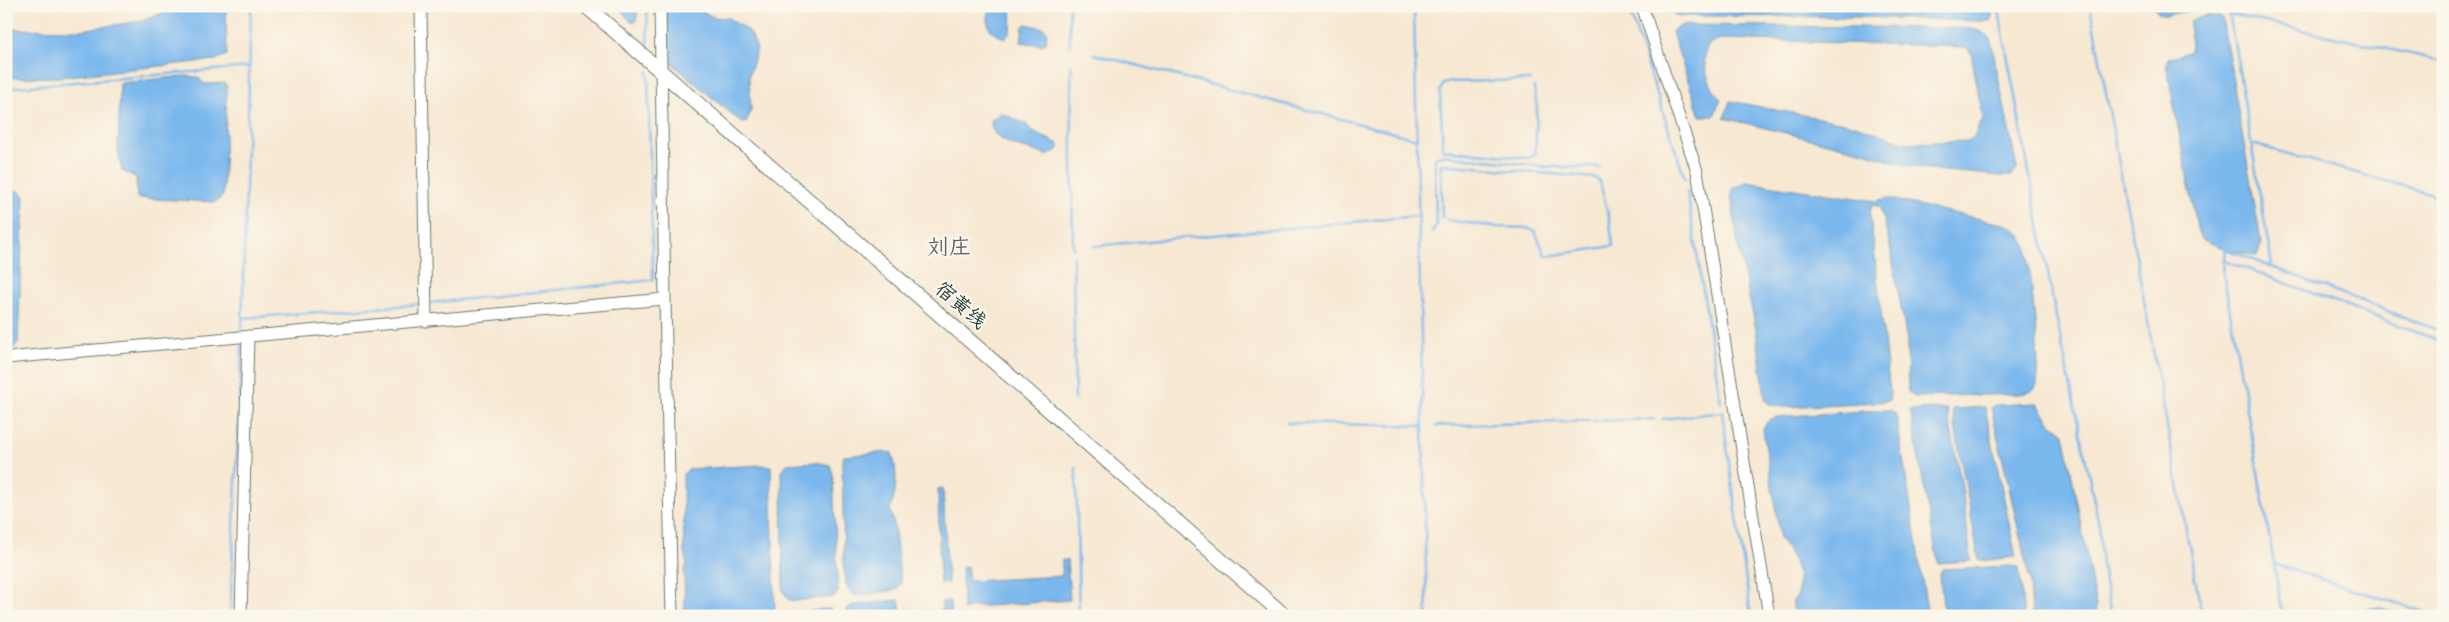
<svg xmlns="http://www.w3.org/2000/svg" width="2449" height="622" font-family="Caveat,'LXGW WenKai TC',sans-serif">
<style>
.water{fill:#7ab7ed;stroke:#4c7a90}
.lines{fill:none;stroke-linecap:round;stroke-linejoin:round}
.stream{stroke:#7ab7ed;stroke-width:2.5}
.minor-casing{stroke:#6b796b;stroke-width:13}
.major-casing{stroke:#6b796b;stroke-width:16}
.minor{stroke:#fff;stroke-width:11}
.major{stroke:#fff;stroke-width:14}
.labels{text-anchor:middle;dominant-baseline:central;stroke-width:4.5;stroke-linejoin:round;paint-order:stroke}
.street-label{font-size:20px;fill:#1f3d34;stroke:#fbf7ec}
.quarter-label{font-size:22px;fill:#636165;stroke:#fbf7ec}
</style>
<rect width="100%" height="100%" fill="#fbf7ec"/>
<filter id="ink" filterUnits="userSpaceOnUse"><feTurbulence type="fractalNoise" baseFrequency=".02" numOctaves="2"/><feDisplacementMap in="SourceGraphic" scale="10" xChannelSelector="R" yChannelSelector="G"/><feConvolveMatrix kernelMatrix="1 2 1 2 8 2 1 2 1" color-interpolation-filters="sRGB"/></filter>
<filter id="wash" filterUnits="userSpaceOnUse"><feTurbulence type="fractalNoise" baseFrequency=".0096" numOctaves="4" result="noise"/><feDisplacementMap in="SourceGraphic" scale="20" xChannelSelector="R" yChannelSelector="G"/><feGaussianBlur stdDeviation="1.12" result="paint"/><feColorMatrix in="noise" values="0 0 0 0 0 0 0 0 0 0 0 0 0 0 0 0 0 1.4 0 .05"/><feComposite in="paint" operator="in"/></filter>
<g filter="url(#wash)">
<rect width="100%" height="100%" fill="#f7e8d2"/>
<!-- water -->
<path class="water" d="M181,6H226L227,55L215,60L60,77L6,78V29L80,30L142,21Z
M618,6H638L636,22L630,21Z
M666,6H692L713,17L728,18L750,32L757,49L749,76L751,109L747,122L742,123L670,62L668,59Z
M989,6H1012C1010,17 1015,32 1005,38C984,31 988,25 989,6Z
M1666,6H1991L1992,16L1990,21H1978L1861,17L1694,16C1684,16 1670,18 1666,6Z
M2154,6H2213L2166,15L2159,13Z
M2207,15L2222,18L2261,241L2258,256L2225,249L2201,239L2198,233L2166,64L2168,58L2189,52C2194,43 2187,31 2191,21Z
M1026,24L1044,28L1047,31L1046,43L1042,45L1021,42L1023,26Z
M1682,25L1955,28C1969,29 1984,28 1991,41L2017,169L2011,176H1999C1955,171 1909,171 1868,153L1724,118L1730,101L1855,125L1906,143L1968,141L1974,137L1983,119L1971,53L1966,47L1722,39C1719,40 1714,41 1711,43C1697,54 1709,89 1721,98L1714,116H1700L1673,36L1672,31Z
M185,76L198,77L204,84L225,83L227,86L223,196L215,202L137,198L136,177L122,171L118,150L120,83Z
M1001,113L1026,124L1033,132L1059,144V149L1047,156C1029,146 990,147 991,120Z
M1746,182L1877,201L1886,198L2007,225C2018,231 2022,236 2027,247C2029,270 2043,372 2036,387C2033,393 2025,393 2019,394L1915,397L1908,392L1907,341L1889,241L1880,207L1872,205L1870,214L1890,393L1889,400L1880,402L1783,407L1769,404L1765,398L1756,329L1738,246L1731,194L1733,189Z
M6,191H19L24,196L18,342L14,348L6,349Z
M2037,403L2051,423L2064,433L2096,606L2095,616H2032L2030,582L1991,407L1996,405Z
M1985,407L2016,557L1979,561L1952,409Z
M1947,409L1962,487L1971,561L1938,563L1910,410Z
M1879,410H1890L1896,414L1927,610L1924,616H1793V601L1798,595V574L1794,561L1780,538L1763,429L1767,421L1777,417Z
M886,452L892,453C898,472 897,492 890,510L894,524L901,584L896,590L855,596C845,590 846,580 844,569L842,460L844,456Z
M816,462L830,465L833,475L838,593L833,597L793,601L788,599L783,591L782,471L787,464Z
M761,465L771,466L775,616H685L684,570L687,565L684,552L683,474L690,469Z
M943,488L948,583L940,584L938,489Z
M1062,560H1067L1070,600L973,607L963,610L962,567L967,566L969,581L1062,576Z
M2012,566L2019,568L2024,616H1944L1940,575L1942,569Z
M899,600L902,616H844L847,608L854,605Z
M950,601L951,613L949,616H942V602Z
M2378,607L2406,616H2364L2368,609Z
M822,609H831L837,616H786Z"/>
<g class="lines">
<!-- stream -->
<path class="stream" d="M647,6L648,52
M1069,6L1070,46
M1414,6L1427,616
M1628,6L1685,179
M1998,6L2056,316L2099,525L2102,565L2111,616
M2090,6L2202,616
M2228,6L2272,266
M2229,14L2443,61
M1094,54L1417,139
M1071,65L1073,248
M1530,80L1451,82L1443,84L1440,91L1443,150L1529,158L1535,155L1537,109L1534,87
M6,88L249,67
M2252,144L2443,197
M1687,191L1721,403
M1442,218L1441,164L1596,178L1600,182L1610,222L1613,246L1548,256L1544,253L1535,231L1526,228L1496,227L1447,220
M1432,232L1436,226L1435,157L1442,155L1549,167H1599
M1094,246L1418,216
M1073,257L1075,400
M2224,260L2443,342
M429,303L653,280L648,71
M243,318L423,304
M242,329L251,6
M1722,412L1751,616
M1663,419L1722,412
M1287,423L1423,426
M1436,426L1654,419
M1076,468L1079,616
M2274,564L2283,616
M230,616L242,345
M2437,616L2274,564L2223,272L2225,249L2443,332"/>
</g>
</g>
<g filter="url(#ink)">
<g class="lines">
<!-- minor casing -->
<g class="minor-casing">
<path id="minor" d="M421,6L426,321
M1642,6L1697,171L1769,616
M665,299L672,616
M6,358L665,299L660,6
M241,616L248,336"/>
</g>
<!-- major casing -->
<g class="major-casing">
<path id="major" d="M586,6L1285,616"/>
</g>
<!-- minor -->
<use href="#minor" class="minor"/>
<!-- major -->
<use href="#major" class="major"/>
</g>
</g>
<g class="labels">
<!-- street labels -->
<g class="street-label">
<text transform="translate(961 305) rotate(41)">宿黄线</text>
</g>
<!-- quarter labels -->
<g class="quarter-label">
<text x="949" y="247">刘庄</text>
</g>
</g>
<!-- margin -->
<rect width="2449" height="622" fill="none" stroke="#fbf7ec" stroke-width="25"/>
</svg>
